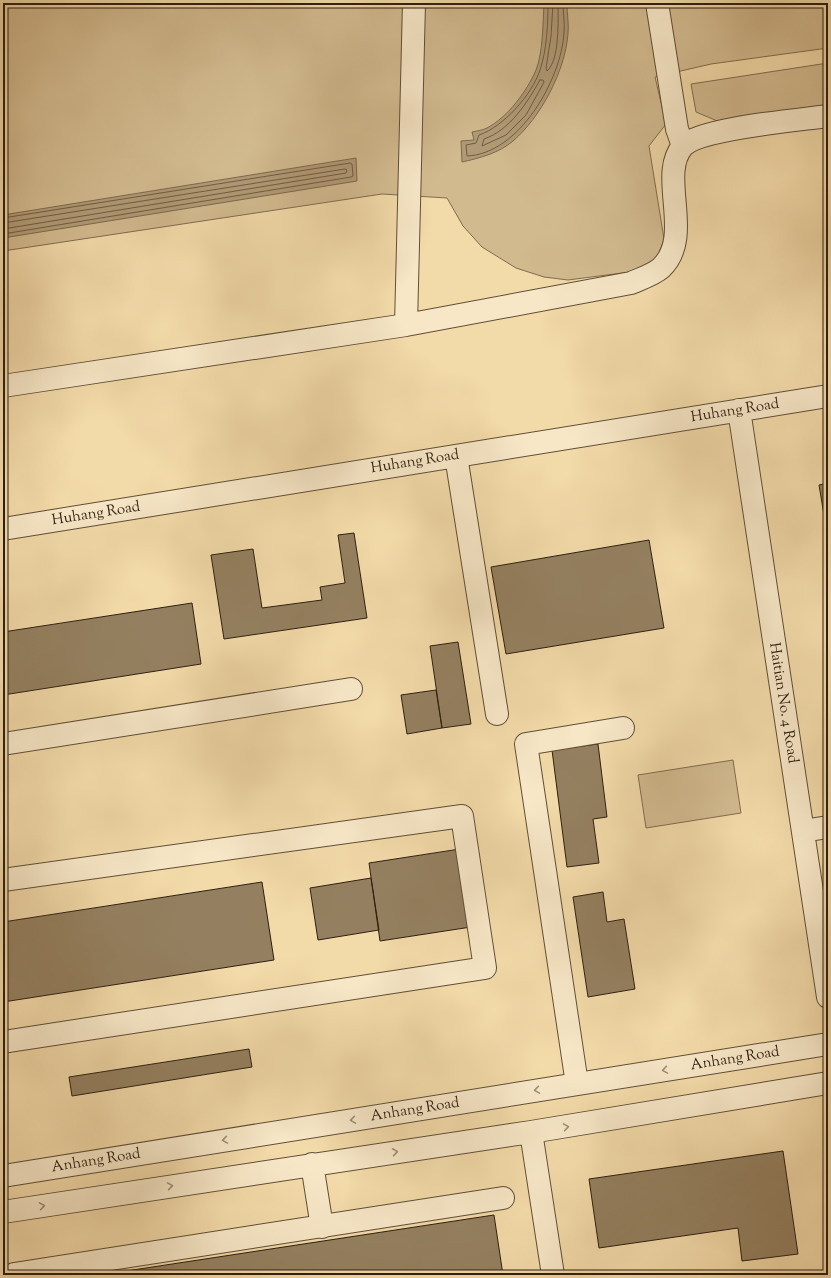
<svg xmlns="http://www.w3.org/2000/svg" width="831" height="1278" font-family="'Sorts Mill Goudy',serif">
<style>
.green{fill:#d2ba8f;stroke:#806c50}
.water{fill:#b09a75;stroke:#7c694d}
.lines{fill:none;stroke-linecap:round;stroke-linejoin:round}
.shore{stroke:#6f5c42;stroke-width:1}
.building{fill:#948060;stroke:#2e1f10}
.minor-casing{stroke:#5f4e36;stroke-width:24}
.minor{stroke:#f7e7c7;stroke-width:22}
.oneway{stroke:#9d8d75}
.labels{text-anchor:middle;dominant-baseline:central;stroke-width:4;stroke-linejoin:round;paint-order:stroke}
.street-label{font-size:15px;fill:#2e1f10;stroke:#f7e7c7}
</style>
<rect width="100%" height="100%" fill="#f3daa9"/>
<filter id="stains"><feTurbulence type="fractalNoise" baseFrequency=".005" numOctaves="4"/><feColorMatrix values="0 0 0 0 .2 0 0 0 0 .09 0 0 0 0 .02 0 0 0 .5 -.17"/></filter>
<radialGradient id="worn" r=".72"><stop offset=".6" stop-color="#630" stop-opacity="0"/><stop offset="1" stop-color="#630" stop-opacity=".3"/></radialGradient>
<!-- green -->
<path class="green" d="M3,3H828V48L711,64L655,77L666,124L649,146L664,239L658,256L648,265L630,272L568,280L544,277L516,268L482,247L463,226L447,198L382,194L3,251Z
M828,63V110L722,123L696,112L691,84Z
M733,760L741,813L646,828L638,775Z"/>
<!-- water -->
<path class="water" d="M544,3L567,4C567,14 569,24 568,34C565,71 541,117 513,141C499,153 480,158 462,162L461,141L474,140L472,132C477,131 483,130 487,128C508,117 527,91 536,70C543,53 543,22 544,3Z
M356,158L357,181L3,238V215Z"/>
<g class="lines">
<!-- shore -->
<path class="shore" d="M548,3C548,24 547,49 540,70C532,95 503,127 479,135L476,143L466,145L467,156C519,154 561,80 564,33C565,23 563,13 563,3
M553,3L551,36L546,68L547,71C560,60 558,19 558,3
M540,80H543L544,82L526,115L506,135L482,146L484,139C510,130 527,103 540,80Z
M3,218L350,163L352,164L353,176L351,177L3,234
M3,223L345,169L347,170L346,173L3,229"/>
</g>
<!-- building -->
<path class="building" d="M828,483V539L819,485Z
M354,533L367,618L224,639L211,555L253,549L262,608L322,600L320,587L345,583L338,535Z
M649,540L664,628L506,654L491,567Z
M192,603L201,664L3,695V632Z
M458,642L471,724L442,728L430,646Z
M436,690L442,728L407,734L401,695Z
M598,744L607,817L593,819L599,863L567,867L552,750Z
M460,849L471,927L380,941L369,863Z
M371,878L379,930L318,940L310,888Z
M262,882L274,960L3,1002V922Z
M603,892L607,922L624,919L635,989L588,997L573,897Z
M249,1049L252,1067L72,1096L69,1077Z
M783,1151L798,1254L742,1261L738,1228L599,1248L589,1179Z
M494,1215L503,1275H100Z"/>
<g class="lines">
<!-- minor casing -->
<g class="minor-casing">
<path id="minor" d="M657,3L677,129L683,146
M406,325L414,3
M3,386L406,325L631,283C640,279 653,275 661,268C695,236 657,175 683,146C700,128 800,120 828,116
M739,410L828,997
M456,456L497,714
M3,529L828,396
M3,744L351,689
M803,831L828,827
M3,880L462,816L485,968L3,1042
M577,1084L526,744L623,728
M531,1132L553,1275
M312,1164L322,1227
M3,1176L828,1044
M3,1212L531,1132L828,1083
M14,1274L503,1198"/>
</g>
<!-- minor -->
<use href="#minor" class="minor"/>
</g>
<!-- one-way arrows -->
<defs><path id="oneway-chevron" d="M-2-3.5L2.5 0L-2 3.5" fill="none" stroke-width="1.6" stroke-linecap="round" stroke-linejoin="round"/></defs>
<g class="oneway">
<use href="#oneway-chevron" transform="translate(665 1070) rotate(171)"/>
<use href="#oneway-chevron" transform="translate(537 1090) rotate(171)"/>
<use href="#oneway-chevron" transform="translate(353 1120) rotate(171)"/>
<use href="#oneway-chevron" transform="translate(566 1127) rotate(-9)"/>
<use href="#oneway-chevron" transform="translate(225 1140) rotate(171)"/>
<use href="#oneway-chevron" transform="translate(395 1152) rotate(-8)"/>
<use href="#oneway-chevron" transform="translate(170 1186) rotate(-9)"/>
<use href="#oneway-chevron" transform="translate(42 1206) rotate(-9)"/>
</g>
<g class="labels">
<!-- street labels -->
<g class="street-label">
<text transform="translate(735 411) rotate(-9)">Huhang Road</text>
<text transform="translate(415 462) rotate(-9)">Huhang Road</text>
<text transform="translate(96 514) rotate(-9)">Huhang Road</text>
<text transform="translate(783 703) rotate(81)">Haitian No. 4 Road</text>
<text transform="translate(735 1059) rotate(-9)">Anhang Road</text>
<text transform="translate(415 1110) rotate(-9)">Anhang Road</text>
<text transform="translate(96 1161) rotate(-9)">Anhang Road</text>
</g>
</g>
<!-- margin -->
<rect width="831" height="1278" fill="none" stroke="#f3daa9" stroke-width="16"/>
<rect x="4" y="4" width="823" height="1270" fill="none" stroke="#2e1f10" stroke-width="2"/>
<rect x="8" y="8" width="815" height="1262" fill="none" stroke="#2e1f10"/>
<rect width="100%" height="100%" filter="url(#stains)"/>
<rect width="100%" height="100%" fill="url(#worn)"/>
</svg>
